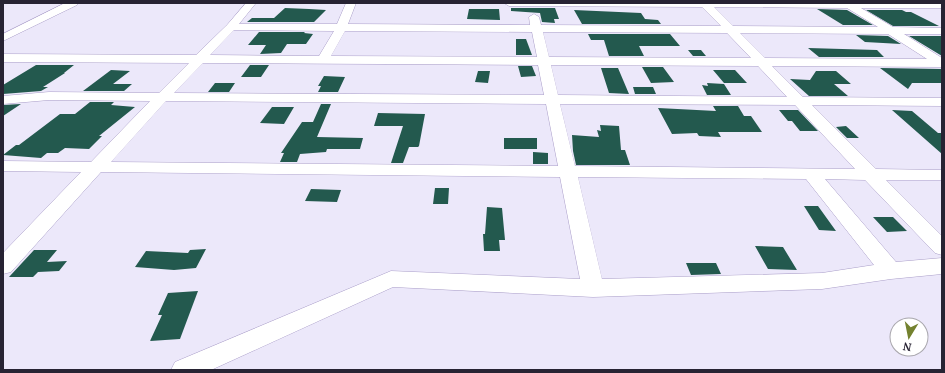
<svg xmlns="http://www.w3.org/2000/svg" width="945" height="373" font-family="'PT Serif',serif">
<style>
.building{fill:#23594e}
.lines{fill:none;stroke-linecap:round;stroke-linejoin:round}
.minor-casing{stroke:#aa9ec9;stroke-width:1}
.minor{fill:#fff;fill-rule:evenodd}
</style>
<rect width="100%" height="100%" fill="#ece8fa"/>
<!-- building -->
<path class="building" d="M285,8L309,9L326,10L314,22H247L252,18H274Z
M511,8H555L559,19H554L555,23L542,22L540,13L511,11Z
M469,9H499L500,20L467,19Z
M817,9L847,10L873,25H843Z
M574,10L641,13L645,19L658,20L661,24H582Z
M866,10H902L906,12H911L939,26H893Z
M259,32H305L304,33L313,34L306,44H287L281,53L260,54L266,45H248Z
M588,34H670L680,46H639L644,56H609L604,40H591Z
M856,35L888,36L901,44L865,42Z
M909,36H942V56Z
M516,39H526L532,55H516Z
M808,48L877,50L884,57H819Z
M688,50H701L706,56H693Z
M36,65H74L64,73H65L43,87H48L41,91L3,94V85Z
M250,65H269L261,77H241Z
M518,66H532L536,76L521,77Z
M642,67H663L674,82L651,83Z
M601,68H618L629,94L609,93Z
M880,68L942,69V83H912L908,89Z
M111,70L130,71L113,84H132L124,91H83Z
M713,70H735L747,83H724Z
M478,71H490L488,83L475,82Z
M816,71H836L851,84H834L848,96H809L790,79L810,80Z
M324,76L345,77L338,92H318L321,86H318Z
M215,83H235L229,92H208Z
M707,83L724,84L731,95H707L702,85L708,86Z
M633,87H653L656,94H635Z
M90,102H114L111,105L135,107L99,136H102L89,149L65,148L58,153H47L41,158L3,155L16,145H19L60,114H75Z
M21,104L3,116V105Z
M321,104H331L317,137L363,138L360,149H327L326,152L300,154L297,162H280L284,153H281L302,122H313Z
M713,106H738L744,116H751L762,132H718L721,137L699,136L697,133L672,134L658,108L716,111Z
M272,107H294L284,124L260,123Z
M779,110H798L818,131H800L792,121H788Z
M892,110L912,111L938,133H942V154Z
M378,113L425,114L419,146L418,147H409L403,163H391L403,126H374Z
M600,125L619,126L621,150H625L630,165H576L573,151L572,135L599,137L597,130L601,131Z
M846,126L859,138H847L836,127Z
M504,138H537V149H504Z
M533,152L548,153V164H533Z
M435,188H449L448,204H433Z
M311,189L341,190L337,202L305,201Z
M804,206H818L836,231L819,230Z
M487,207L502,208L505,240H499L500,251H484L483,234H485Z
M873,217H893L907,231L887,232Z
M755,246L783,247L797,270L768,269Z
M206,249L196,268L174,270L135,267L146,251L188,253L190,250Z
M34,250H57L47,262L67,261L59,271L38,272L33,277H9Z
M686,263H716L721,274L691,275Z
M198,291L180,339L150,341L162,315H158L168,293Z"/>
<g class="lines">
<!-- minor casing -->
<g class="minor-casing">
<path id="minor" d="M65,3H78L77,5L3,41V34Z
M246,3H256L239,24H337L346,3H356L348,24L530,25L529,17L534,14L539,17L541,25L721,26L702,7L509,6L504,3H942V8H861L893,27L942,28V34H904L942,58V67L772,66L803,97L942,98V106L812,105L876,169L942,170V180H886L942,236V255L935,253L865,180L825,179L896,262L942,258V274L891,279L822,289L593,297L393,287L211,370H171L175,362L391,271L580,279L560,177L101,172L11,272L3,274V253L81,172L3,171V161L91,162L150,101L49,100L3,104V96L49,92L159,93L189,63L3,62V54L196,55L227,25ZM714,7L847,8L878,27L733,26ZM234,30L334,31L319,56L210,55ZM345,31L532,32L537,57L331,56ZM543,32L727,33L751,58L549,57ZM740,33L888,34L927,59L765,58ZM203,63L538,65L544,95L174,93ZM551,65L758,66L787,97L558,95ZM166,101L546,104L558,166L111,162ZM560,104L795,105L855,169L575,166ZM578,177L806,179L874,265L822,273L602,279Z"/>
</g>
<!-- minor -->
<use href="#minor" class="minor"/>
</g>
<!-- border -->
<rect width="945" height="373" fill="none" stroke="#272333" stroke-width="8"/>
<!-- north arrow -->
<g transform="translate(909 337) rotate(190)"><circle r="19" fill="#ffffff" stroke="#a9a7ad"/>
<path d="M0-3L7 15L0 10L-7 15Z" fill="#74822f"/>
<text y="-6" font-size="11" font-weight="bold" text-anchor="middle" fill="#272333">N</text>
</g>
</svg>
